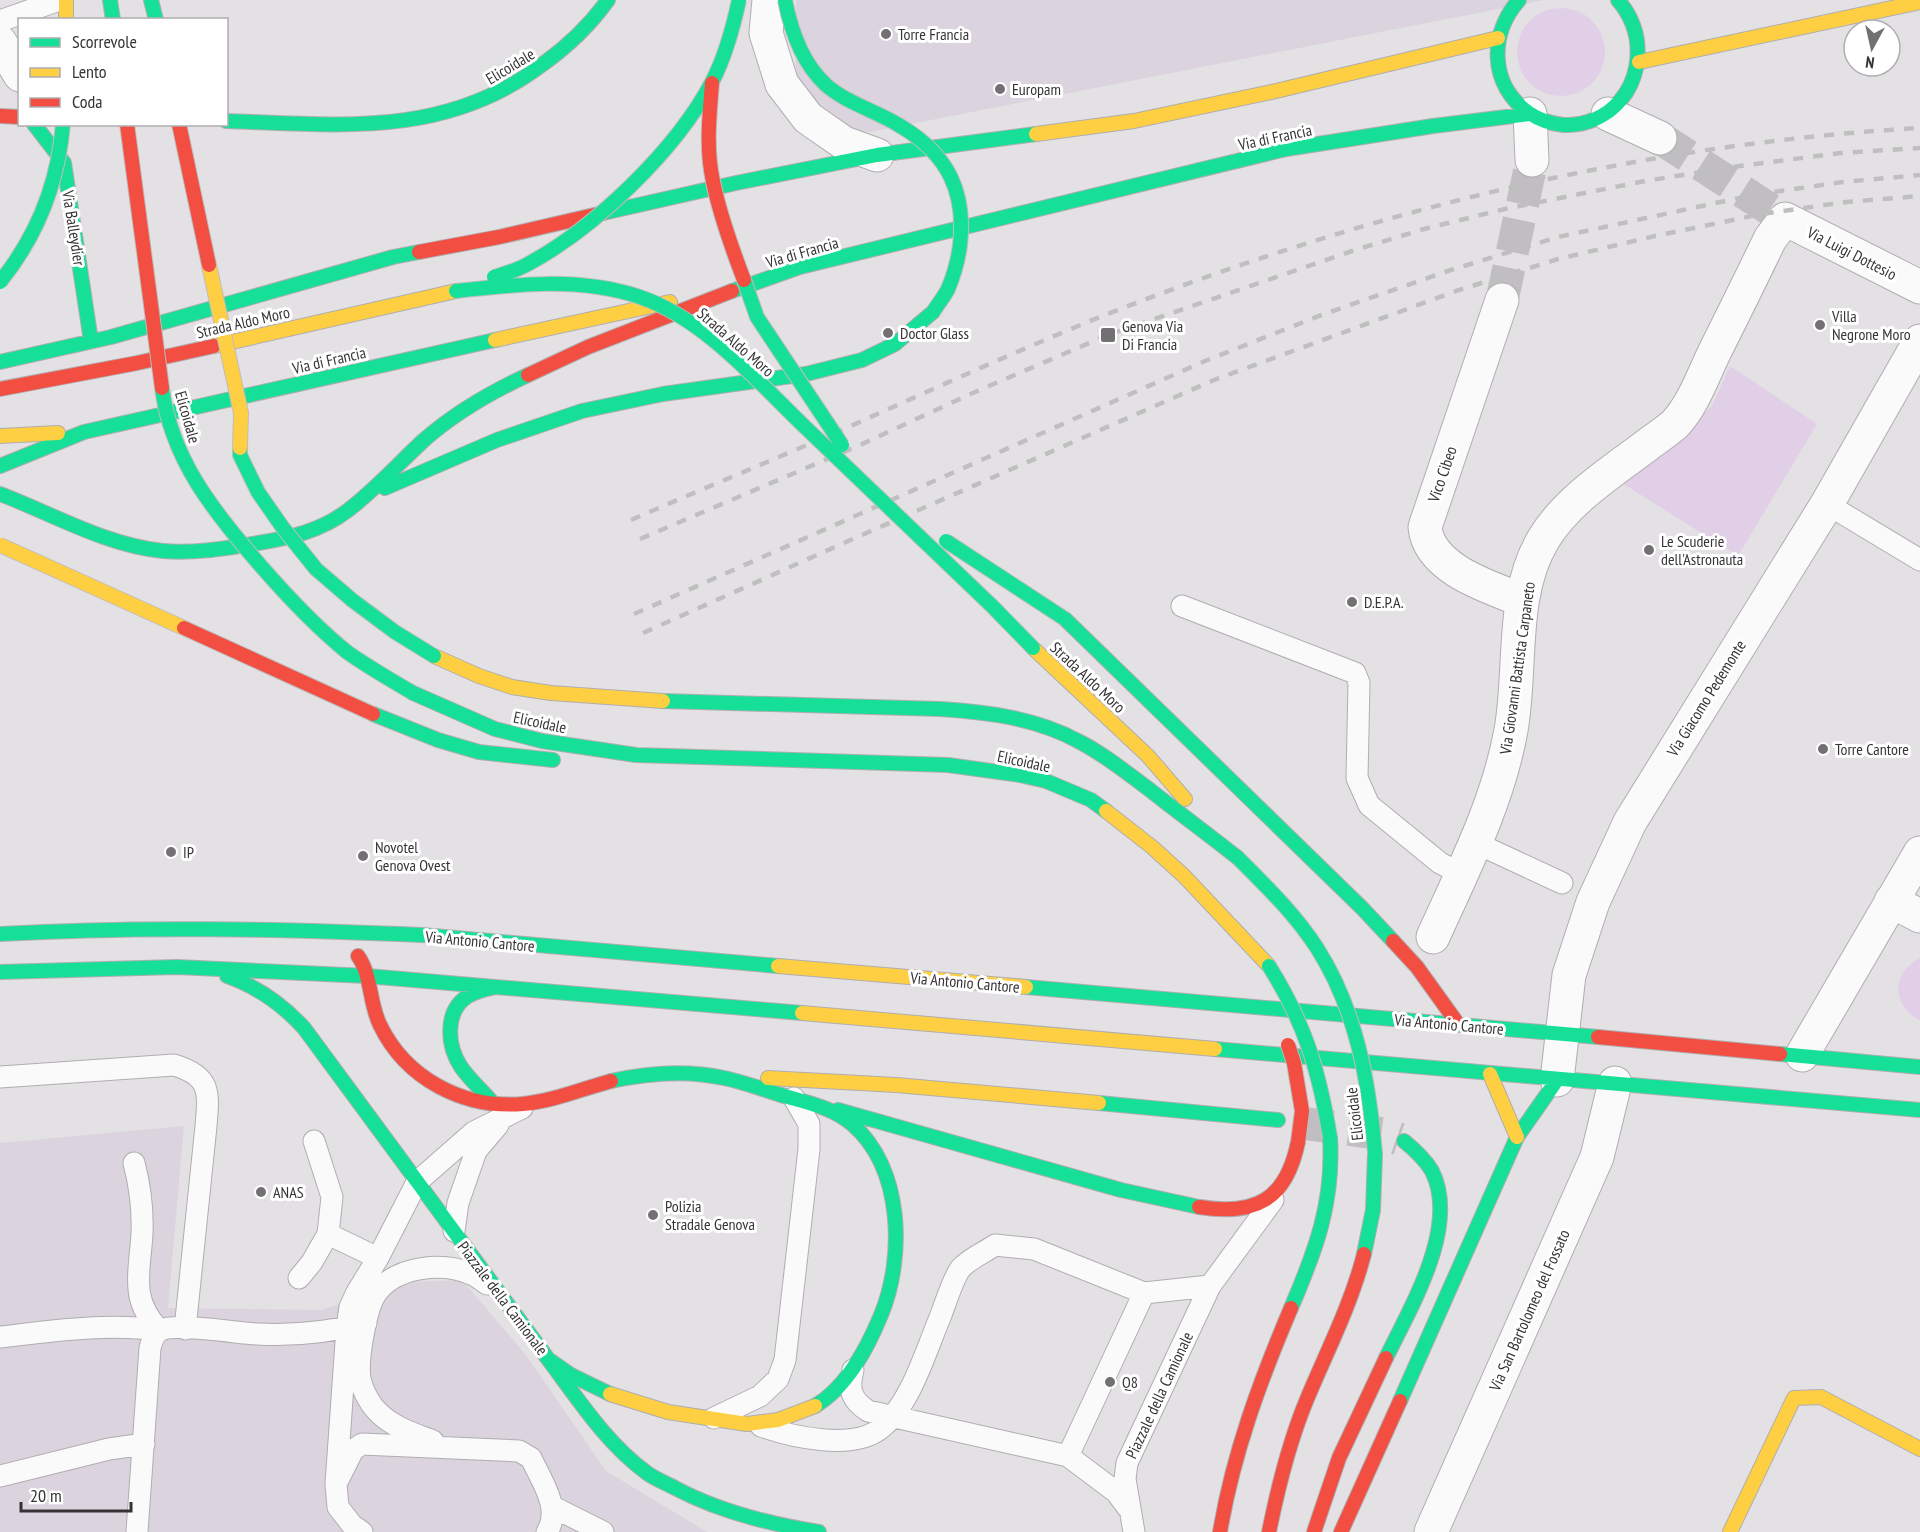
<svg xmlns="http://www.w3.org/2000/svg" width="1920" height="1532" font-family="'PT Sans Narrow',sans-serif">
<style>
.built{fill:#dbd3dd}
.green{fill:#e0cfe6}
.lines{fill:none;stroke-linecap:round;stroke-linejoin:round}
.street-tunnel{stroke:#c1bec2;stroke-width:33;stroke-dasharray:33 16;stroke-linecap:butt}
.highway-tunnel{stroke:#c1bec2;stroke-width:33;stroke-dasharray:33 16;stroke-linecap:butt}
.lane-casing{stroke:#afadb0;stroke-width:23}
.street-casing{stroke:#afadb0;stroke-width:35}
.fast-casing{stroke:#afadb0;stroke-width:16}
.slow-casing{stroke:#afadb0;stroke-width:16}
.jam-casing{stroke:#afadb0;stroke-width:16}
.lane{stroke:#fbfafb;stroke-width:21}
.street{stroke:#fbfafb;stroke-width:33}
.fast{stroke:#16e098;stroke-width:14}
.slow{stroke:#ffcf43;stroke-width:14}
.jam{stroke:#f24e42;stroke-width:14}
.rail{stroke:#c0bfc0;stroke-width:4.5;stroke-dasharray:10 10;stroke-linecap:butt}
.fast-bridge-casing{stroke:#bebdbe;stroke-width:16;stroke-linecap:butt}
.slow-bridge-casing{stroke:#bebdbe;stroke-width:16;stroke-linecap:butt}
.jam-bridge-casing{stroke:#bebdbe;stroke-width:16;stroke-linecap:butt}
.fast-bridge{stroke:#16e098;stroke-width:14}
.slow-bridge{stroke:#ffcf43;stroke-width:14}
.jam-bridge{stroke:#f24e42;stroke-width:14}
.poi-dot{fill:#737073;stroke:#fff;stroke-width:2}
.labels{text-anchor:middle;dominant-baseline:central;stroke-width:6;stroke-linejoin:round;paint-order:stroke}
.poi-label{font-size:16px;fill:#363336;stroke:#fff;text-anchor:start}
.street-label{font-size:16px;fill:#363336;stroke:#fff}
</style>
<rect width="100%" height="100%" fill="#e4e1e5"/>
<!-- built -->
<path class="built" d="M796,0H1544L819,142L795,114Z
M184,1126L168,1308L321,1310L405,1282L462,1280L526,1355L606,1471L707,1532H0V1143Z"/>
<!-- green -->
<path class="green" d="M1517 52a44 44 0 1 1 88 0a44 44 0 1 1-88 0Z
M1730,366L1817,424L1738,556L1622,483L1712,406Z
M1920,958V1021C1892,1005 1890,974 1920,958Z"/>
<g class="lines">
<!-- street-tunnel -->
<path class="street-tunnel" d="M1660,138L1785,219
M1502,300L1532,160"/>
<!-- highway-tunnel -->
<path class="highway-tunnel" d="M1300,1123L1385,1134L1399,1139"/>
<!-- lane casing -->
<g class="lane-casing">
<path id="lane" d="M0,21L59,0
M1827,504L1920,560
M1182,606L1355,673L1359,683L1357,778L1369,805L1440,863L1461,874
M1476,843L1562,883
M0,1077L174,1065C211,1076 209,1092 206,1126L185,1329
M314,1141L332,1197L328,1234L378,1258
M134,1163C140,1186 143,1208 142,1233C140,1272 129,1298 159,1330
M454,1231L458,1203L476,1151L498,1125
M299,1278L312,1262L328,1234
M0,1337C53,1331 106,1323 159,1330
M853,1370C848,1389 851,1400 868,1411L1068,1456
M714,1418L760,1396L778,1379L785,1360L809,1149V1124L794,1098
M761,1426C792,1437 854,1451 881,1428C911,1404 926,1350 941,1315C945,1304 954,1276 961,1268C969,1259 985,1252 995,1245L1034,1249L1144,1293
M433,1441C415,1434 395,1428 380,1414C371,1406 363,1392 360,1379C357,1360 366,1305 378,1291C398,1266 443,1262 471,1274C477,1276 482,1281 487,1284
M0,1476L109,1449L144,1444
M336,1484L347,1328L350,1307L357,1292L378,1258L417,1182L474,1132L522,1108
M553,1507L603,1532
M1128,1508L1116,1492L1068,1456L1144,1293L1210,1286
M137,1532L150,1348C152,1341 154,1333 161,1330C176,1323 237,1333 257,1334C294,1336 330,1332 366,1323
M362,1532L352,1525L338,1507L336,1484L353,1450L362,1444L519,1451L531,1458C541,1480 562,1509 547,1532
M1134,1532L1125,1479L1127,1463L1210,1286L1273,1200"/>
</g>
<!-- street casing -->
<g class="street-casing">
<path id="street" d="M769,0L766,33L782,84L808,118L818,125L844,143L877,155
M0,42L20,75
M1530,114L1532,160
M1608,114L1660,138
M1502,300L1425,527C1429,569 1489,587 1522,600
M1891,901L1920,916
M1433,937C1463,870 1498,803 1511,730C1522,669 1510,595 1543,540C1565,502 1611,472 1646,446C1655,439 1666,432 1675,424C1693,405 1703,376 1714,353C1733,315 1752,277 1770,239L1785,219L1920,287
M1802,1055L1920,853
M1557,1080L1569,975L1593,902L1630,822L1827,504L1920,341
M1431,1532L1597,1157L1615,1083"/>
</g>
<!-- fast casing -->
<g class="fast-casing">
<path id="fast" d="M110,0L113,20
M151,0L156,20
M1519,0C1489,34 1489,85 1529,113C1571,141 1626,117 1636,68C1641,42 1635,20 1618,0
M226,121C340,125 446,138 543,64C568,46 590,25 608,0
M34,124L64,163L91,341
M603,213L736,183L877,155L1036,134
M732,291L800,267L1286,149L1433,126L1530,114
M0,362L111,337L393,257L419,252
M0,466L84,432L495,340
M385,488L497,440L582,411L663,394L806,374L862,360L895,344L933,312
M0,494C53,514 105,545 163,551C194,554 227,548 258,543C289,538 321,531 347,511C375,490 398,464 424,440C455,413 491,392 528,375
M1065,619L1362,908L1393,941
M413,693L495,729L542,741L636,755L948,765L1020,775L1046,781L1091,800L1106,811
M663,701L940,709C987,712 1036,718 1078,741C1104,754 1127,773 1150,790C1179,813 1209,835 1238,858
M373,714L438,740L479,752L553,760
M0,934C141,926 281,929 422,935L778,966
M0,972L177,967L367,976L802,1013
M227,976C258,987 282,1004 304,1028L548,1359L571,1375L610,1394
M1026,987L1598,1037
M1215,1049L1920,1110
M1780,1054L1920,1067
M611,1081C647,1073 688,1070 724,1078C743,1082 762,1089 781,1095C805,1102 832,1107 852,1124C903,1168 905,1257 881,1315C867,1349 847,1387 815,1406
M492,1102C482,1090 470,1080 461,1067C447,1046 444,1011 468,996C476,991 486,989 495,987
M1099,1103L1278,1120
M838,1110L1121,1190L1199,1207
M1364,1254L1373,1210L1375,1153
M1291,1308C1316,1250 1334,1202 1330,1137
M1386,1358C1410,1308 1460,1227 1432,1171C1425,1159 1415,1150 1404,1141
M548,1359C578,1399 606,1443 647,1473C655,1479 666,1483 675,1488C720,1512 769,1524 819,1532
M1400,1401L1517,1137L1557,1080"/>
</g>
<!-- slow casing -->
<g class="slow-casing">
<path id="slow" d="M66,0V20
M1639,62L1920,2
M1036,134L1134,121L1276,91L1498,38
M495,340L670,302
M214,346L456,291
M0,436L58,433
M1033,648L1148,756L1185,799
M434,656L479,676L512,687L551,693L663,701
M1106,811L1152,847L1184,876L1269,966
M778,966L1026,987
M802,1013L1215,1049
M1490,1074L1517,1137
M768,1078L896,1085L1099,1103
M610,1394L668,1412L747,1424L778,1420L815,1406
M1730,1532L1794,1398L1821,1397L1920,1449"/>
</g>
<!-- jam casing -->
<g class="jam-casing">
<path id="jam" d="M0,116L20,117
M419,252L499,237L603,213
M528,375L588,347L732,291
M0,389L137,363L214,346
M1393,941L1417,967L1458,1024
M358,956C372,976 369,1003 380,1025C406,1079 464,1109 523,1104C553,1101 582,1089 611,1081
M1598,1037L1780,1054
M1199,1207C1256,1216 1286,1200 1298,1142
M1220,1532C1233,1454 1260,1381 1291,1308
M1269,1532C1278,1487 1289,1442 1307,1399C1327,1351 1351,1305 1364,1254
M1314,1532L1339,1458L1386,1358
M1341,1532L1400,1401"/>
</g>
<!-- lane -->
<use href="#lane" class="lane"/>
<!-- street -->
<use href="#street" class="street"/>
<!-- fast -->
<use href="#fast" class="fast"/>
<!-- slow -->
<use href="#slow" class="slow"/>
<!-- jam -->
<use href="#jam" class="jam"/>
<!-- rail -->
<path class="rail" d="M631,520C702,489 773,460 844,429C929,391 1014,352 1100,317C1362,213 1638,144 1920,128
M640,539L860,445L975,392L1108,335L1352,251L1424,229L1505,209L1645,181L1740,166L1841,153L1920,148
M634,614L1205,361L1324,314L1448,271L1558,237L1753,195L1843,182L1920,175
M643,633L846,542L1214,380L1456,291L1558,259L1655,236L1762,214L1846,202L1920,196"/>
<!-- fast-bridge casing -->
<g class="fast-bridge-casing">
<path id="fast-bridge" d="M785,0C791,31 802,63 826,85C848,104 877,111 902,127C948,155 966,192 960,245C958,260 954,275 948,289C944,297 938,304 933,312
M494,277C506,273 518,270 528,264C595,228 676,150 712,82C725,57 733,28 739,0
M744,280L757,317L842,445
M0,282C38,235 58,184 63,124
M456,291C518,284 580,277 640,297C705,319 758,382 806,428C868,488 931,547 993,607L1033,648
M162,388C171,459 214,512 260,565C287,596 315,626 347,652C368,667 391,680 413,693
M240,448V455L258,492L283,528L316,569L352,600L395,632L434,656
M946,541L1065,619
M1238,858C1266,886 1295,914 1317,948C1356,1009 1369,1081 1375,1153
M1269,966C1305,1023 1319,1071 1330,1137"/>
</g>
<!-- slow-bridge casing -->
<g class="slow-bridge-casing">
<path id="slow-bridge" d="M209,265L241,413L240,448
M0,545L184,628"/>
</g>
<!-- jam-bridge casing -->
<g class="jam-bridge-casing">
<path id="jam-bridge" d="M712,83C710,110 707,136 710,163C714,199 731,246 744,280
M127,124L162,388
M179,124L209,265
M184,628L373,714
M1288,1045L1294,1063L1302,1111L1298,1142"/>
</g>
<!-- fast-bridge -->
<use href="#fast-bridge" class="fast-bridge"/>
<!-- slow-bridge -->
<use href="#slow-bridge" class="slow-bridge"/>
<!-- jam-bridge -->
<use href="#jam-bridge" class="jam-bridge"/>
</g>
<!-- markers -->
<g class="poi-dot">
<circle cx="886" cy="34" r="6"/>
<circle cx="1000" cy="89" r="6"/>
<circle cx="1820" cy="325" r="6"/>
<circle cx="888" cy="333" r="6"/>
<rect x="1100" y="327" width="16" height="16" rx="3"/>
<circle cx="1649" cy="550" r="6"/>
<circle cx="1352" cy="602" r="6"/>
<circle cx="1823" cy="749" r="6"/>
<circle cx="171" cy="852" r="6"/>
<circle cx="363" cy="856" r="6"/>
<circle cx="261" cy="1192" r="6"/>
<circle cx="653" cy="1215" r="6"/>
<circle cx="1110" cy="1382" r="6"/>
</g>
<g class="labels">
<!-- poi labels -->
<g class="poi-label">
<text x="898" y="34">Torre Francia</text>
<text x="1012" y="89">Europam</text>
<text x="1832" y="316">Villa<tspan x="1832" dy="18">Negrone Moro</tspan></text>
<text x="1122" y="326">Genova Via<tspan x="1122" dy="18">Di Francia</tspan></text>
<text x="900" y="333">Doctor Glass</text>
<text x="1661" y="541">Le Scuderie<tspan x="1661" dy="18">dell'Astronauta</tspan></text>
<text x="1364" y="602">D.E.P.A.</text>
<text x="1835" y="749">Torre Cantore</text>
<text x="375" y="847">Novotel<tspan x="375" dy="18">Genova Ovest</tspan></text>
<text x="183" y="852">IP</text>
<text x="273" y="1192">ANAS</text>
<text x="665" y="1206">Polizia<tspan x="665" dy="18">Stradale Genova</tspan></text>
<text x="1122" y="1382">Q8</text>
</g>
<!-- street labels -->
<g class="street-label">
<text transform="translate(510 66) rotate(-31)">Elicoidale</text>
<text transform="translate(1275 137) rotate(-12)">Via di Francia</text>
<text transform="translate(74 228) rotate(81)">Via Balleydier</text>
<text transform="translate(802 252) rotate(-16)">Via di Francia</text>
<text transform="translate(1852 253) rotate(27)">Via Luigi Dottesio</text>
<text transform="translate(243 322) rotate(-13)">Strada Aldo Moro</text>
<text transform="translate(736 342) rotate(41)">Strada Aldo Moro</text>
<text transform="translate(329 360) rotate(-13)">Via di Francia</text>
<text transform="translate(188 417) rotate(74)">Elicoidale</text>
<text transform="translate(1442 474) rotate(-71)">Vico Cibeo</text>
<text transform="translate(1517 668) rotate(-82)">Via Giovanni Battista Carpaneto</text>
<text transform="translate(1088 677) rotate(43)">Strada Aldo Moro</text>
<text transform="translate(1706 698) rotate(-58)">Via Giacomo Pedemonte</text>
<text transform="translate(540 722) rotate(12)">Elicoidale</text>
<text transform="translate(1024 761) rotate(12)">Elicoidale</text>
<text transform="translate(480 941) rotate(5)">Via Antonio Cantore</text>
<text transform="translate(965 982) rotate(5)">Via Antonio Cantore</text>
<text transform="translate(1449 1024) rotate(5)">Via Antonio Cantore</text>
<text transform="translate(1354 1114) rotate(-97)">Elicoidale</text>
<text transform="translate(503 1298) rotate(53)">Piazzale della Camionale</text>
<text transform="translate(1529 1310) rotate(-66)">Via San Bartolomeo del Fossato</text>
<text transform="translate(1159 1395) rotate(-65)">Piazzale della Camionale</text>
</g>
</g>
<!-- legend -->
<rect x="18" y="18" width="210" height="108" fill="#ffffff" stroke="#afadaf" stroke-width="1.5"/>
<rect x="30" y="38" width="30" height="9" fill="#16e098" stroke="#afadaf" stroke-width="1.5"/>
<text x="72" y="48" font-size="18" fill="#363336">Scorrevole</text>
<rect x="30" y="68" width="30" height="9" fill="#ffcf43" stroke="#afadaf" stroke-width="1.5"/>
<text x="72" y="78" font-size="18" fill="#363336">Lento</text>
<rect x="30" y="98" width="30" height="9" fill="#f24e42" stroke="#afadaf" stroke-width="1.5"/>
<text x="72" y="108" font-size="18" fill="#363336">Coda</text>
<!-- north arrow -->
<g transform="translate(1872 48) rotate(188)"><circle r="28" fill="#ffffff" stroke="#afadaf" stroke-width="1.5"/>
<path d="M0-4.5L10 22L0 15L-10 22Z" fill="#737073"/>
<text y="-9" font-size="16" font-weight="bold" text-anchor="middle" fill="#363336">N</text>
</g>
<!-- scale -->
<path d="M21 1502v9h110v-9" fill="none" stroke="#363336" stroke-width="3"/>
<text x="30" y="1502" font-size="18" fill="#363336" stroke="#ffffff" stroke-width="4.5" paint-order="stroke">20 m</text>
</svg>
